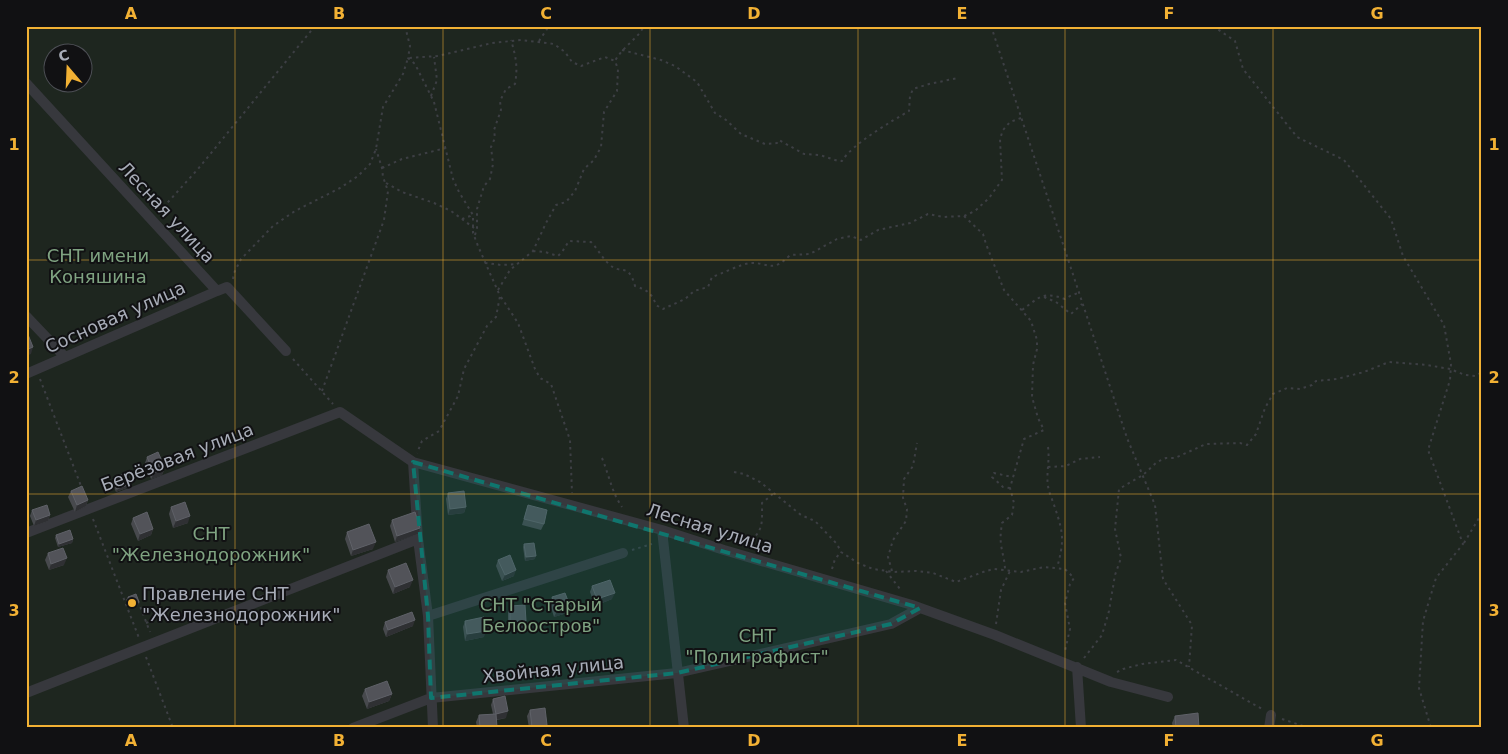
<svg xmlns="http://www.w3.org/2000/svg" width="1508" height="754" font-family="'DejaVu Sans',sans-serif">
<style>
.green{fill:#1e261f;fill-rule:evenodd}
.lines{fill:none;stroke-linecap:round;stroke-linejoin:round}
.path{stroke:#3d3f44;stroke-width:2;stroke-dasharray:2.5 4;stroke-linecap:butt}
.minor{stroke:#37383d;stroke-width:10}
.wall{fill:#47494d}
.shaded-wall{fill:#2f3033}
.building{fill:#525359;stroke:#5f6168}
.marked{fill:#0f766e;fill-opacity:0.2;stroke:#0f766e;stroke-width:4;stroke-dasharray:10 6;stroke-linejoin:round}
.grid{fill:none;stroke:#f2b134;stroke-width:1;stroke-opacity:0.55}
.poi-dot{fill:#f2b134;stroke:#111113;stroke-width:2}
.labels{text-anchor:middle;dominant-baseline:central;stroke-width:4;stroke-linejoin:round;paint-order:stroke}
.street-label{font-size:18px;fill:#a8adb8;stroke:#111113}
.park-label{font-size:18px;fill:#7fa381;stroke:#111113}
.poi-label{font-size:18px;fill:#a8adb8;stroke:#111113;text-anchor:start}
.neatline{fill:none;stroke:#f2b134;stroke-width:2}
.grid-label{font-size:16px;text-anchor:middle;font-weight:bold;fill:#f2b134}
</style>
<rect width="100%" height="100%" fill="#161618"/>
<!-- green -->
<path class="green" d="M26,26H1482V728H26ZM52,52H82V82H52Z"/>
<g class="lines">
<!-- path -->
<path class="path" d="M405,26L410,46L408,58L415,64L434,102L453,179L459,192L473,215V233L478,246L500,296L496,317L487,326L464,369L458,396L439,431L422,441L417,453
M991,26L1127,438L1155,505L1163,579L1192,625L1189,667
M1213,26L1235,41L1243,69L1297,137L1344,160L1391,219L1403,256L1444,325L1451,364L1450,380L1428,450L1463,544L1436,578L1423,621L1419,688L1431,728
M539,41L549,26
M622,50L661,60L675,66L697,82L715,113L726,120L741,134L765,144L777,143L779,140L804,154L820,155L838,161H842C852,144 892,121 909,111L910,96L913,89L929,84L958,78
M431,96L437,80L434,57
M382,168L402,159L446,148
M386,183L402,192L434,203L451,211L474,228
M159,212L198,169L315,26
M964,216L983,234L986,244L1004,290L1031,321L1037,340V349L1033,365L1032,397L1038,418L1044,430L1024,439L1010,488L1014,503L1012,515L1002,523C1001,530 1000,537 1001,544C1002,553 1005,561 1005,570
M462,219L470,216L471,213
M475,235L477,228V209L484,186L490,179L493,164L491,147L495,138L494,130L501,110L500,101L506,89L515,84C518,67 516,57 511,40
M533,251L545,252L558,256L562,252L569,241L591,242C598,249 602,258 609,264C621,276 628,261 635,286C647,290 652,293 656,305L663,309L685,299L694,291L708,287L712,277C721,274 741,264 750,263C768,262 772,274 790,255L810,254L837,239L851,236L861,240L878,230L910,223L928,214L943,217L964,216L975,211L989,198L1002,180L1000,139L1003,130L1010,122L1021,118
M485,263L501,265L517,264
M233,279L234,273L241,259L273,226L295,211L340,188L358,176L370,164L376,149L383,107L403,74L408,58L438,56L492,43L521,40L554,44L565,52L572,62L581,66L605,57L615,61
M498,290L510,270L533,251L546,223L556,205L566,202L575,191L584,169L594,160L601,147L604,112L617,91L618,69L615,61C623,46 637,40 644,26
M501,297L518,323L535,369L540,378L551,384L570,440L572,493
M1044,297L1056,302L1071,314L1082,304
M1022,310C1040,297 1042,291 1065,299L1070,296L1078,293
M293,359L333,404
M40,379L81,486
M322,391L384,220L388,191L383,177L382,168L376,149
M1048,447C1050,460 1046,473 1048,486C1049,493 1053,501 1055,508C1064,534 1064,542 1057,568
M602,458C609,475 612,493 622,507
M1048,467L1066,466L1080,459L1100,457
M734,472L744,474L760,482L801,515L815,521L837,544L841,552L858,563L873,569L894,572L916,571L933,573L956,582L986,571L994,569L1021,572L1044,567L1065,569L1074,578L1070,584L1065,603L1070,629L1065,651
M1010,488L1003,487L992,477L994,473L1012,477
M93,519L139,638
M1464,543L1482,513
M747,545C764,529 762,525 762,503L774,493
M632,550L652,544
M832,569L835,559L841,552
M886,571L900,589
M892,571L888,557L893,540L906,521L907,509L903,498L904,479L913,466L917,443
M138,601L150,632
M173,612L177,622
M146,623L178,610
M996,624L1001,590L1010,571
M146,657L173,728
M1084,658L1102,635L1109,611L1115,575L1121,558L1115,529L1119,489L1143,475L1157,462L1166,458H1175L1206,444L1240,443L1247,445L1256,434L1265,408L1273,394L1287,388L1300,389L1312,385L1316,381L1337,379L1364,372L1389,362L1427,365L1450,369L1465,375L1475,376L1482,372
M1117,672L1123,669L1142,664L1176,660L1262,709
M1282,719L1309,728"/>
<!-- minor -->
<path class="minor" d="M26,83L217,291L227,287L286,351
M26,316L65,357
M26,374L217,291
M413,462L418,539L428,616L433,728
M662,530L684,728
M26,533L340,412L413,462L662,530L724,550L912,605L995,635L1111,682L1168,697
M428,616L623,553
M1077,667L1081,728
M26,693L418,539
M353,728L431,698L677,673L891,624L920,608
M1269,728L1271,715"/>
</g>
<!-- wall -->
<path class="wall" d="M147,457L165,468L162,475L151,479L145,463Z
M113,478L129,487L116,492L112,482Z
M71,491L88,500L86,506L75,512L68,497Z
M448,493L466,507L464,513L448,515L446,499Z
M528,505L544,524L541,530L522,525Z
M171,507L188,523L173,528L169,514Z
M32,510L50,515L48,521L34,526L30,516Z
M133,518L153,529L151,535L138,541L131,524Z
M392,520L418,534L395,542L390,526Z
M347,532L373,549L351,556L345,539Z
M56,535L73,539L72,543L58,547L55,538Z
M524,544L535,559L525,561L523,547Z
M48,553L64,565L49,570L45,560Z
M498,560L514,576L502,581L496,566Z
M388,570L410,587L393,594L386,577Z
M592,586L612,599L595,606L590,592Z
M128,597L139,602L138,605L130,608L126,600Z
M552,597L567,613L554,617L550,604Z
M510,606L526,621L524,628H508V612Z
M465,621L484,637L465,641L463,627Z
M385,622L413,626L386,637L383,629Z
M365,689L392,694L389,701L367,709L362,696Z
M493,699L506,718L497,720V728H477L476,722L479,715L493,714L491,705Z
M530,710L547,725L546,728H529L527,716Z
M1175,716L1199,728H1173L1172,723Z"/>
<!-- shaded-wall -->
<path class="shaded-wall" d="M33,347L31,354L26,356V350Z
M165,468L162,475L151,479L154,473Z
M130,484L129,487L116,492L117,489Z
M88,500L86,506L75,512L77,505Z
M466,507L464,513L448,515L450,509Z
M50,515L48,521L34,526L36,520Z
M190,516L188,523L173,528L176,521Z
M420,528L418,534L395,542L397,536Z
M153,529L151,535L138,541L140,534Z
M73,539L72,543L58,547L59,544Z
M376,542L373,549L351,556L353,550Z
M536,556L535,559L525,561L526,557Z
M67,558L64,565L49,570L51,564Z
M516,570L514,576L502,581L505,575Z
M413,580L410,587L393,594L395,587Z
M615,593L612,599L595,606L597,599Z
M139,602L138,605L130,608L131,605Z
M570,606L567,613L554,617L557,611Z
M415,620L413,626L386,637L388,630Z
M526,621L524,628H508L510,622Z
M486,631L484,637L465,641L467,634Z
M392,694L389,701L367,709L369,702Z
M508,711L506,718L494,720L496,714Z
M547,725L546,728H531L532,727Z"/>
<!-- building -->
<path class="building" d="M26,332H27L33,347L26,350Z
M158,452L165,468L154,473L147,457Z
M126,473L130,484L117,489L113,478Z
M82,486L88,500L77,505L71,491Z
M464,491L466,507L450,509L448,493Z
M185,502L190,516L176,521L171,507Z
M47,505L50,515L36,520L32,510Z
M528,505L547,510L544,524L524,519Z
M147,512L153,529L140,534L133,518Z
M415,512L420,528L397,536L392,520Z
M369,524L376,542L353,550L347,532Z
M70,530L73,539L59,544L56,535Z
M534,543L536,556L526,557L524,544Z
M63,548L67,558L51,564L48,553Z
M510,555L516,570L505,575L498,560Z
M406,563L413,580L395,587L388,570Z
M610,580L615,593L597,599L592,586Z
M565,593L570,606L557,611L552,597Z
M136,594L139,602L131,605L128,597Z
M525,605L526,621L510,622V606Z
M412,612L415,620L388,630L385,622Z
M484,617L486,631L467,634L465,621Z
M387,681L392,694L369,702L365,689Z
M505,696L508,711L496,714L493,699Z
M545,708L547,725L532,727L530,710Z
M1198,713L1199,728H1176L1175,716Z
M496,714L497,727L480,728L479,715Z"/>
<!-- marked area -->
<path class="marked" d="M413,462L920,608L891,624L677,673L431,698L428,616Z"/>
<!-- grid -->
<path class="grid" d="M235,26V728M443,26V728M650,26V728M858,26V728M1065,26V728M1273,26V728M26,260H1482M26,494H1482"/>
<!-- markers -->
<circle class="poi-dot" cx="132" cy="603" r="5"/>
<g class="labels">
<!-- street labels -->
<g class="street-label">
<text transform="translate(167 212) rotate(47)">Лесная улица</text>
<text transform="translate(115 317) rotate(-24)">Сосновая улица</text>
<text transform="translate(177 457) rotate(-21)">Берёзовая улица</text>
<text transform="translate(710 528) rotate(17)">Лесная улица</text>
<text transform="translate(553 669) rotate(-6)">Хвойная улица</text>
</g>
<!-- park labels -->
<g class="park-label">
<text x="98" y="255">СНТ имени<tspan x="98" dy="21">Коняшина</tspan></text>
<text x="211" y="533">СНТ<tspan x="211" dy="21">"Железнодорожник"</tspan></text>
<text x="541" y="604">СНТ "Старый<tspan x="541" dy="21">Белоостров"</tspan></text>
<text x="757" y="635">СНТ<tspan x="757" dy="21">"Полиграфист"</tspan></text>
</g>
<!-- poi labels -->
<g class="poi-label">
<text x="142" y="593">Правление СНТ<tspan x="142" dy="21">"Железнодорожник"</tspan></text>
</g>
</g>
<!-- border -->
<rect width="1508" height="754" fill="none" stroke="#111113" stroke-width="55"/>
<!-- north arrow -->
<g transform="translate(68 68) rotate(341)"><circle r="24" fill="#111113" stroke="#4d4f55"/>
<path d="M0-4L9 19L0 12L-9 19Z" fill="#f2b134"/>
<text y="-8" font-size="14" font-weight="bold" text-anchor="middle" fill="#a8adb8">С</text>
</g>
<rect x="28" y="28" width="1452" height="698" class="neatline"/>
<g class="grid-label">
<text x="131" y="19">A</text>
<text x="339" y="19">B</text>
<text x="546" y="19">C</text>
<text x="754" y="19">D</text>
<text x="962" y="19">E</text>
<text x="1169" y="19">F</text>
<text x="1377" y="19">G</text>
<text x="14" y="150">1</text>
<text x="1494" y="150">1</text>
<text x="14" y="383">2</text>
<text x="1494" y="383">2</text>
<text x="14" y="616">3</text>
<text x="1494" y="616">3</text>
<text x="131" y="746">A</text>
<text x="339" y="746">B</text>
<text x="546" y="746">C</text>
<text x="754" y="746">D</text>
<text x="962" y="746">E</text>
<text x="1169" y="746">F</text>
<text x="1377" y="746">G</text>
</g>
</svg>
